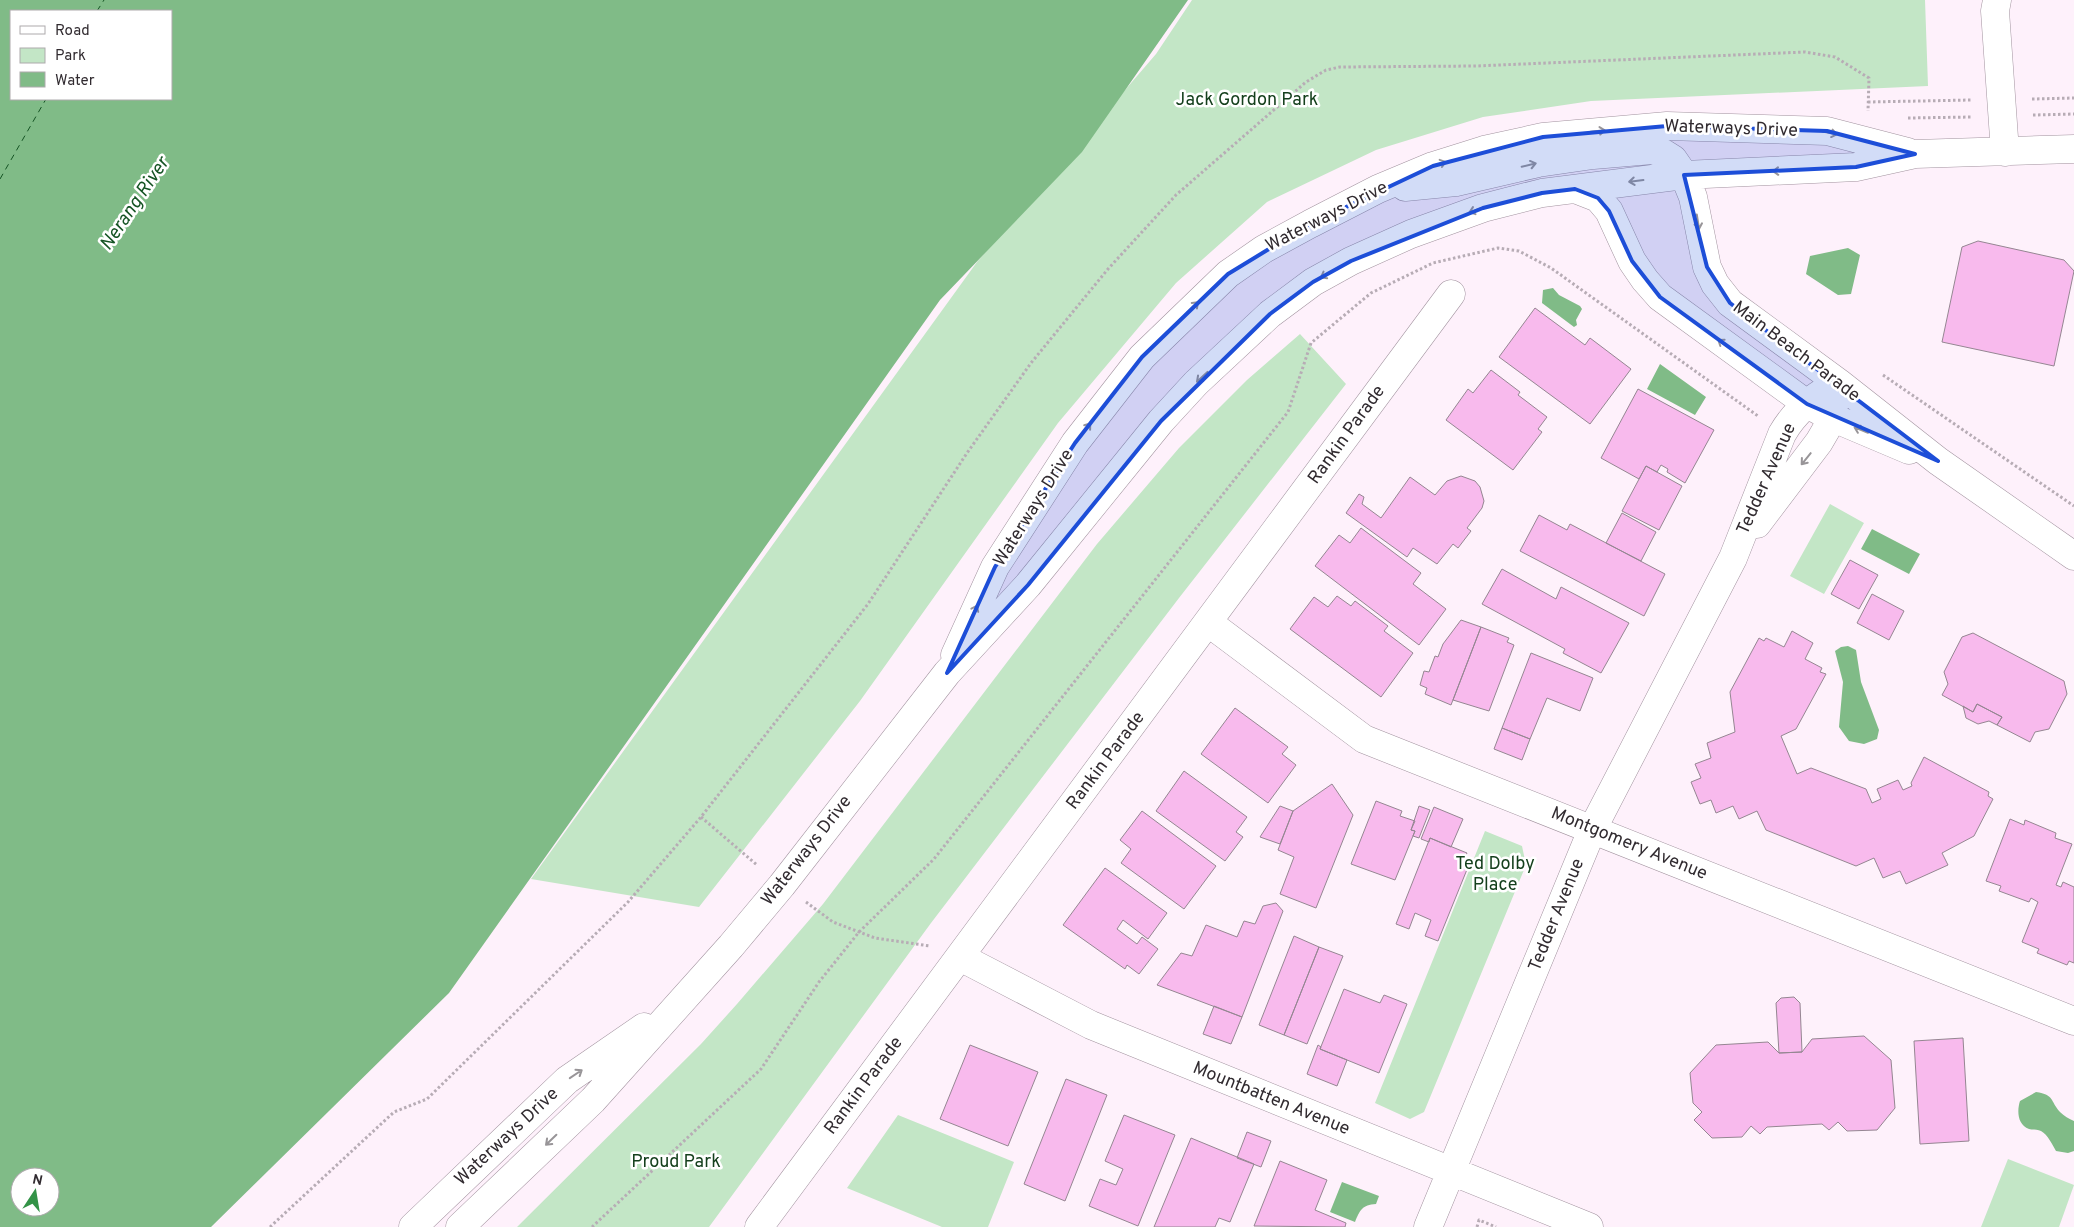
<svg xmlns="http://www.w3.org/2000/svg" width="2074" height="1227" font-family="Overpass,sans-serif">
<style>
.green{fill:#c3e6c6}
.water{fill:#80bb87;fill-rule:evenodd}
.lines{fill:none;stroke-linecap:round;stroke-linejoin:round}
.ferry{stroke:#155424;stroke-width:1;stroke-dasharray:6 5;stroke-linecap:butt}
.building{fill:#f8baed;stroke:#958692}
.minor-casing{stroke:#a2939f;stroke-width:29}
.path{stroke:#b7acb5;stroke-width:3;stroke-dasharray:2.5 2.5;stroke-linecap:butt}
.minor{stroke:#fff;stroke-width:28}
.oneway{stroke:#989598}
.marked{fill:#1d4ed8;fill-opacity:0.2;stroke:#1d4ed8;stroke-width:4;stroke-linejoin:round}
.labels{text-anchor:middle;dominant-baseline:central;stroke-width:5;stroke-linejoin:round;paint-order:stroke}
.park-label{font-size:18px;fill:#15401d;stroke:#fff}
.street-label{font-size:18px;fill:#312b30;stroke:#fff}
.water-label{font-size:19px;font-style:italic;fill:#155424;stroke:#fff}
</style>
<rect width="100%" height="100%" fill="#fef1fb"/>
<!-- green -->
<path class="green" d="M1192,0H1925L1928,86L1591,101L1483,117L1376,150L1267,202L1176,283L1058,423L860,701L699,907L531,879L977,262L1156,54Z
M1300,334L1346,384L1179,598L931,923L709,1227H517L701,1044L737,1004L823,904L1097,544L1179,448L1247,380Z
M1830,504L1864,523L1824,594L1790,576Z
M1485,831L1522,846L1526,865L1424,1112L1410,1119L1375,1103Z
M898,1115L1014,1162L988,1227H942L847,1188Z
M2008,1159L2074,1185L2059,1227H1981Z"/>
<!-- water -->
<path class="water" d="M0,0H1188L1082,152L940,300L449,993L211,1227H0ZM11,11H171V99H11ZM20,1177H50V1207H20Z
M1848,248L1860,255L1851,294L1838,295L1806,274L1810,256Z
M1553,288L1559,295L1580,306L1582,309L1576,320L1577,325L1574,327L1542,303L1543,290Z
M1660,364L1706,397L1695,415L1647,389Z
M1872,529L1920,554L1909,574L1861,549Z
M1848,646L1856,650L1861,682L1879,730L1877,739L1864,744L1849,741L1839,727L1843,682L1835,651L1841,647Z
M2036,1092C2055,1095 2050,1101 2060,1112C2064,1116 2069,1119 2074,1121V1151L2068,1153L2056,1151C2052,1144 2048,1135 2041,1131C2037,1129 2033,1130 2029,1129C2017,1125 2017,1110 2020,1101Z
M1342,1182L1379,1196L1376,1204C1362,1205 1360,1210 1355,1222L1330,1212Z"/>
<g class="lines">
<!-- ferry -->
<path class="ferry" d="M97,11L104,0
M0,179L46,99"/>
</g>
<!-- building -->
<path class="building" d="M1978,241L2064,260L2074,271L2054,366L1942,342L1962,247Z
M1535,308L1585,345L1590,338L1631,369L1590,424L1499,357Z
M1491,370L1520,392L1518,395L1547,417L1538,429L1542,432L1513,470L1446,420L1468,389L1473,393Z
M1638,389L1714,430L1685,483L1667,472L1668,469L1661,465L1657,472L1646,466L1639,479L1601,458Z
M1646,466L1682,486L1659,530L1622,511Z
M1461,476L1475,481L1480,487L1484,501L1482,508L1467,528L1471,531L1458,548L1453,544L1437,564L1413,548L1407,557L1346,513L1359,494L1364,497L1362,504L1381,518L1410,477L1435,495L1447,481Z
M1622,513L1656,532L1641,561L1606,543Z
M1539,515L1567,530L1570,524L1665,574L1644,616L1520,551Z
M1361,528L1421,573L1413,584L1446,609L1419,645L1315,566L1339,535L1350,543Z
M1850,560L1878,575L1859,609L1831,594Z
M1502,569L1556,599L1561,587L1629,623L1601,673L1563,653L1565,649L1482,604Z
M1872,594L1904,611L1889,640L1857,623Z
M1337,596L1351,606L1355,601L1388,626L1384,631L1413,653L1381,697L1290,629L1314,597L1328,607Z
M1461,620L1481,627L1451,705L1425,694L1427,688L1420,685L1424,671L1429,672L1435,656L1438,657L1443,644Z
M1481,627L1509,638L1507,642L1514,645L1489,711L1453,700Z
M1792,631L1813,643L1805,659L1822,668L1820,672L1826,674L1796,729L1781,736L1797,774L1811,768L1866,789L1872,803L1881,799L1877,789L1898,780L1903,790L1912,786L1911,783L1924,757L1989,792L1988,796L1993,799L1974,836L1942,853L1948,865L1906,884L1900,871L1883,878L1874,858L1856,866L1766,830L1757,811L1739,819L1733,806L1716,813L1711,800L1700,804L1691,782L1701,778L1695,764L1711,758L1707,743L1735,732L1730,692L1759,638L1764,641L1766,638L1784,647Z
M1973,633L2064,681L2067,694L2049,729L2035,732L2030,742L1997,725L2002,717L1977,704L1973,712L1942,695L1948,684L1944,672L1962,637Z
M1531,653L1593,678L1580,711L1547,698L1530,739L1502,728Z
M1977,704L2002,717L1997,725L1989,721L1978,724L1966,718L1963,706L1973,712Z
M1235,708L1288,747L1282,754L1296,765L1268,803L1201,754Z
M1502,728L1530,739L1522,760L1494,749Z
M1184,771L1247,817L1236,832L1243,837L1225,861L1156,811Z
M1332,784L1353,815L1316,908L1280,894L1294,857L1278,850L1293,811Z
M1376,801L1402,811L1400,816L1415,821L1411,830L1415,831L1395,880L1351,864Z
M1280,806L1293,811L1280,844L1260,837Z
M1419,806L1430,810L1419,838L1413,836L1415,831L1411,830Z
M1434,807L1463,819L1451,847L1430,838L1429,842L1421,839Z
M1142,811L1216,866L1184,909L1121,863L1131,849L1120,840Z
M2010,819L2024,825L2025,820L2056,833L2055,838L2072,844L2056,885L2061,887L2063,882L2074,887V963L2069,961L2067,965L2037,953L2039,949L2022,942L2038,902L2031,898L2029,902L1999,891L2001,886L1986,881Z
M1430,838L1467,853L1464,859L1468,867L1438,941L1425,936L1431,920L1415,913L1409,929L1396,924Z
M1105,868L1167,913L1148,939L1123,920L1117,929L1137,944L1142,937L1158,949L1139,974L1127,965L1125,969L1063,925Z
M1276,903L1283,911L1242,1017L1157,985L1181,953L1192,956L1206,925L1237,937L1244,921L1255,924L1263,906Z
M1294,936L1319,947L1284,1035L1259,1025Z
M1319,947L1343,956L1307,1044L1284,1035Z
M1344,989L1380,1003L1384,995L1407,1004L1379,1073L1320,1049Z
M1794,997L1800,1003L1802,1052L1779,1053L1776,1003L1781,998Z
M1214,1006L1242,1017L1231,1044L1203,1034Z
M1864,1036L1891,1060L1895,1108L1877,1130L1847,1131L1838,1122L1829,1130L1822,1124L1767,1127L1760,1134L1751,1126L1742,1137L1712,1138L1694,1120L1702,1112L1693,1103L1690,1073L1716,1045L1768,1042L1779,1053L1802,1052L1812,1039Z
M1963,1038L1969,1141L1920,1144L1914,1041Z
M970,1045L1038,1072L1008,1146L940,1119Z
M1318,1045L1321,1047L1320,1049L1347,1060L1337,1086L1307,1074Z
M1066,1079L1107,1095L1065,1201L1024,1184Z
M1124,1115L1175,1135L1138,1226L1089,1206L1100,1179L1116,1185L1123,1169L1105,1161Z
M1247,1132L1271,1141L1261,1167L1237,1158Z
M1191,1138L1254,1164L1230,1222L1219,1218L1215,1227H1154Z
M1280,1161L1327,1180L1315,1210L1346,1223L1345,1227L1254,1226Z"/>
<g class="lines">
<!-- minor casing -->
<g class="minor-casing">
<path id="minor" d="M1997,0L1995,11L2005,152
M1405,187L1456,182L1538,163L1593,155L1652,150L1665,154L1673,159L1684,175L1693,197L1707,267L1715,284L1730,303L1839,383L1938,461L2074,556
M1575,189L1598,198L1609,211L1632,261L1645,280L1660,297L1807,404L1831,417L1909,450
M1757,524L1819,442L1826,430L1836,399
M1209,623L1364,739L2074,1021
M955,655L995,567L1075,443L1142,357L1228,274L1264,249L1310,224L1378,189L1433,166L1484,150L1543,137L1667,126L1827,131L1908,152
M960,957L1091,1025L1589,1227
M413,1227L567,1080L644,1027
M460,1227L593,1100L731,946L782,885L947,673L1028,585L1161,421L1196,383L1270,314L1313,282L1351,261L1411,234L1483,208L1542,193L1684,175L1856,167L1915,154L2074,149
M759,1227L1451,294
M1428,1227L1592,830L1733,558L1782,434C1795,411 1815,395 1839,383"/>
</g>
<!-- path -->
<path class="path" d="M2032,99L2074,98
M1868,102L1971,100
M2033,115L2074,114
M1908,118L1972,117
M1883,375L2074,506
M701,817L757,865
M806,902L833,922L875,938L930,946
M270,1227L394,1112L427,1099L628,902L701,817L868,604L967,453L1031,363L1108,269L1176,195L1306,82L1326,70L1340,67L1476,66L1805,52L1835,57L1869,78L1868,111
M592,1227L761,1069L819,982L859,932L934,859L1288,412L1311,343L1371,293L1433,263L1498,248L1519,251L1551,268L1758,416
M1477,1227L1479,1220L1496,1227"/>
<!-- minor -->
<use href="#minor" class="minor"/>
</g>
<!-- one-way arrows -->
<defs><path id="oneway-shaft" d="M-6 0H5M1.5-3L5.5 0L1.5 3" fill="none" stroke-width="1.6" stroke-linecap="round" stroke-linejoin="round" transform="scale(1.25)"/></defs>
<g class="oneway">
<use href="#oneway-shaft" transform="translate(1598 131) rotate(-6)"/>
<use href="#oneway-shaft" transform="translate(1830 133) rotate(11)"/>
<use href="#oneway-shaft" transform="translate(1439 164) rotate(-18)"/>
<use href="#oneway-shaft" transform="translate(1529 165) rotate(-13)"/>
<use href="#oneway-shaft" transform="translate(1780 171) rotate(178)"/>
<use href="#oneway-shaft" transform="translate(1636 181) rotate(173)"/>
<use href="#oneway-shaft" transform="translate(1476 210) rotate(160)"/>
<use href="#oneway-shaft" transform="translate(1698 222) rotate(81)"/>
<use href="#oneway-shaft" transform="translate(1327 274) rotate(151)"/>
<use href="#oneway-shaft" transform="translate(1193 307) rotate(-44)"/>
<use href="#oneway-shaft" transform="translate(1724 344) rotate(-145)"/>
<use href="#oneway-shaft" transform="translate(1202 377) rotate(137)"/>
<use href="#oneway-shaft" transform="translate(1086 429) rotate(-52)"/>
<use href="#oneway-shaft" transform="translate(1861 430) rotate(-158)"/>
<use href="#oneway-shaft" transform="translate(1806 459) rotate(129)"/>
<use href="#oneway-shaft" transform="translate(974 612) rotate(-65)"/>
<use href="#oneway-shaft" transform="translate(576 1074) rotate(-34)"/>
<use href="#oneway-shaft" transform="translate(551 1140) rotate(136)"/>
</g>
<!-- marked area -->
<path class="marked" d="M1667,126L1827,131L1915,154L1856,167L1684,175L1707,267L1730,303L1938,461L1807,404L1660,297L1632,261L1609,211L1598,198L1575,189L1542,193L1483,208L1351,261L1313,282L1270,314L1161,421L1028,585L947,673L995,567L1075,443L1142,357L1228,274L1310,224L1433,166L1543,137Z"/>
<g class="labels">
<!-- park labels -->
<g class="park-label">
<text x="1247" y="100">Jack Gordon Park</text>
<text x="1495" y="864">Ted Dolby<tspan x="1495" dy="21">Place</tspan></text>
<text x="676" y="1162">Proud Park</text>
</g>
<!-- street labels -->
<g class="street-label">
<text transform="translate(1731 129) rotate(2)">Waterways Drive</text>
<text transform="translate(1327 217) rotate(-27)">Waterways Drive</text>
<text transform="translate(1796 352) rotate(37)">Main Beach Parade</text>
<text transform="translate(1347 435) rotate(-54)">Rankin Parade</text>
<text transform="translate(1767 479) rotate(-66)">Tedder Avenue</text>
<text transform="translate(1034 508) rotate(-58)">Waterways Drive</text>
<text transform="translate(1106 761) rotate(-53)">Rankin Parade</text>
<text transform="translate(1629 844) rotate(22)">Montgomery Avenue</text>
<text transform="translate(807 851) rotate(-52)">Waterways Drive</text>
<text transform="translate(1557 915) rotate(-68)">Tedder Avenue</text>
<text transform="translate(864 1086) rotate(-53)">Rankin Parade</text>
<text transform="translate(1271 1099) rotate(22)">Mountbatten Avenue</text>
<text transform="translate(507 1137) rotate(-43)">Waterways Drive</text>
</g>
<!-- water labels -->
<g class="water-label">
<text transform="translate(135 204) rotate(-56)">Nerang River</text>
</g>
</g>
<!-- legend -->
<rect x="10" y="10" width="162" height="90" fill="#ffffff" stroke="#adaaac"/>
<rect x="20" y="26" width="25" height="8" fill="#ffffff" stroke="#adaaac"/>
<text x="55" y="35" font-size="15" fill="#312b30">Road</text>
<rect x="20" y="48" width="25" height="15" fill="#c3e6c6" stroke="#adaaac"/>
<text x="55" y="60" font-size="15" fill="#312b30">Park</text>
<rect x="20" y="72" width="25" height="15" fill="#80bb87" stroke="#adaaac"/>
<text x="55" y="85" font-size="15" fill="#312b30">Water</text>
<!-- north arrow -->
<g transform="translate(35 1192) rotate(12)"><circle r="24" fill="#ffffff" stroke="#adaaac"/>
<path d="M0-4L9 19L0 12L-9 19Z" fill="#339347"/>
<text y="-8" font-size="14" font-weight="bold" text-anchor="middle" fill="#312b30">N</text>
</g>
</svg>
